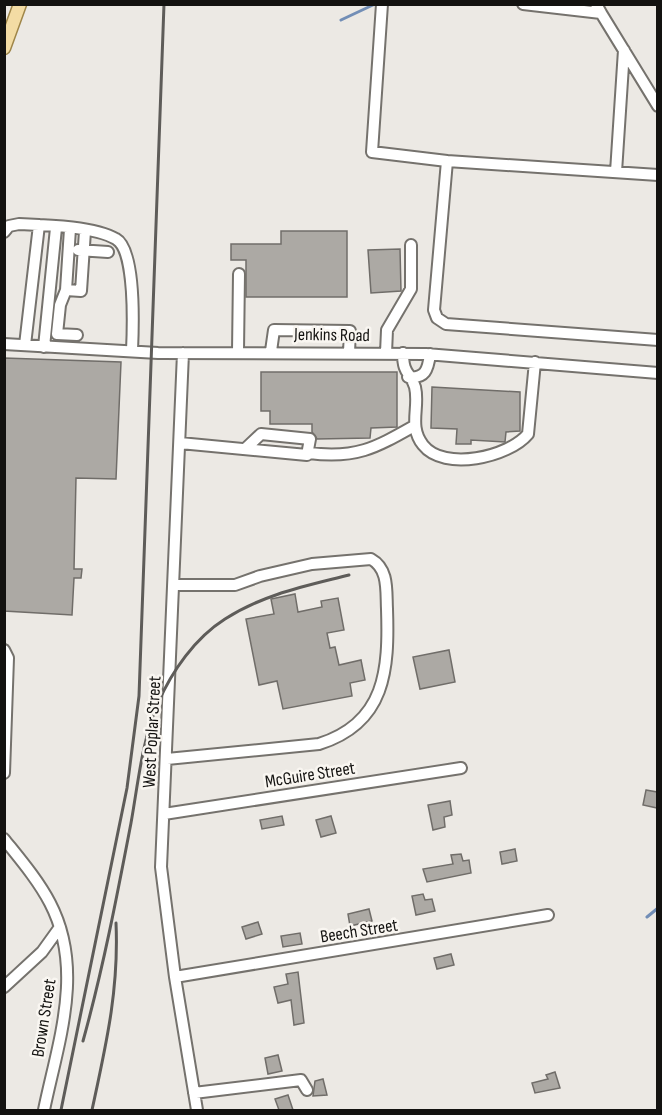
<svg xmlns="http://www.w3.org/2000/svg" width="662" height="1115" font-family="'Sofia Sans Condensed',sans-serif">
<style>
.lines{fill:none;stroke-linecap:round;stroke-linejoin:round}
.stream{stroke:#728eb6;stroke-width:3}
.building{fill:#aca9a4;stroke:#706d69;stroke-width:1.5}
.minor-casing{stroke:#75726d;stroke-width:14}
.major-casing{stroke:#9f8649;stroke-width:15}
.minor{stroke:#fff;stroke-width:10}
.major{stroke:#f3dca4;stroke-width:12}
.rail{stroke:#5e5c59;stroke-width:3}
.labels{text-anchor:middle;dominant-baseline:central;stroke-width:5;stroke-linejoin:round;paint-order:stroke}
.street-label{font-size:18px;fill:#131210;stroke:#f9f6f1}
</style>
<rect width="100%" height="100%" fill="#ece9e4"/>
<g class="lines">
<!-- stream -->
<path class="stream" d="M341,20L375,4
M647,917L658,908"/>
</g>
<!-- building -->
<path class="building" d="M281,231H347V297H246V260H231V244H281Z
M400,249L401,291L371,293L368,250Z
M4,358L121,362L116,479L76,478L74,569H82L81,578H74L72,615L4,611Z
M261,372H397V427L371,428L370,438L317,439L312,432V424H270V411H261Z
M432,387L520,392V431L506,432L505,442L471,440V444H456L457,429L431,428Z
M295,594L298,612L322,607L321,601L338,598L344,630L327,633L330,648L335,647L339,665L361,660L365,680L350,683L352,696L283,709L277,681L259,685L246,619L274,614L271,599Z
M449,650L455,682L420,689L413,657Z
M646,790L657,792V808L643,805Z
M450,801L452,815L444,817L445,827L433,830L428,805Z
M282,816L284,825L262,829L260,820Z
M331,816L336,833L321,837L316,820Z
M515,849L517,861L502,864L500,852Z
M461,854L463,861L469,860L471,873L427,882L423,869L453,864L451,855Z
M423,894L425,900L432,899L435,911L416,915L412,896Z
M369,909L372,921L350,926L348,914Z
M258,922L262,934L246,939L242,927Z
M300,933L302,944L283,947L281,936Z
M451,954L454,965L437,969L434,958Z
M298,972L304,1023L294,1025L291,1000L278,1003L274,987L288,984L286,974Z
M278,1055L282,1071L268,1074L265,1058Z
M555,1072L560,1088L535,1093L532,1083L548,1079L546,1075Z
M323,1079L327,1095L313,1096L315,1081Z
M288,1095L293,1110H279L275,1099Z"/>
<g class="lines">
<!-- minor casing -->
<g class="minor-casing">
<path id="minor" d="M382,4L372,152L447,161L434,310L437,318L446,324L658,340
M523,4L601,13L596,4
M601,13L658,106
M447,161L658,175
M616,172L624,50
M70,229L66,290L60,305L57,334L77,335
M4,232L9,226L19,224C44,225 94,226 116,239C136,250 133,329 132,351
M78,250L108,252
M66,290L81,291L85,231
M4,344L158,353L426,354L658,373
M25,345L39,225
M44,347L56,228
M238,351L239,274
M271,351L274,330L350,331L349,352
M183,353L161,867L175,977L197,1110
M386,353L387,330L411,289V245
M403,353C403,375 410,371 415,387C420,407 408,426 423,445C444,472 509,457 528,434L535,362
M408,377C425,379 428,370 430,354
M180,443L307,455L310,439L261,434L245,449
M309,453C356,459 375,448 414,426
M4,650L8,658L4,773
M167,759L319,744C386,723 389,669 387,609C386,591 389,569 371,559L312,564L260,576L235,585H175
M164,814L461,768
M4,839C20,859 38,880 50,903C85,970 58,1042 44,1110
M175,977L548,915
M4,987L42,952L60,927
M194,1093L301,1080L307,1090"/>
</g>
<!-- major casing -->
<g class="major-casing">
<path id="major" d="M4,48L20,4"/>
</g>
<!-- minor -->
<use href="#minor" class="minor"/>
<!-- major -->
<use href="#major" class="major"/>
<!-- rail -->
<path class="rail" d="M83,1041C103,969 117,896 131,823C138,784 142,740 158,703C172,671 195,638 225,619C264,594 306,586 349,575
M61,1110L127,788L139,696L164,4
M92,1110C106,1045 119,990 116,923"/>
</g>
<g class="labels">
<!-- street labels -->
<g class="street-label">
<text transform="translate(332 335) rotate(1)">Jenkins Road</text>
<text transform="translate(152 732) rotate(-87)">West Poplar Street</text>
<text transform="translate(310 775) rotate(-9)">McGuire Street</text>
<text transform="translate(359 931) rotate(-9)">Beech Street</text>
<text transform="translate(44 1018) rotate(-81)">Brown Street</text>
</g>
</g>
<!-- border -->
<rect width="662" height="1115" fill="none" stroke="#131210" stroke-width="12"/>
</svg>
